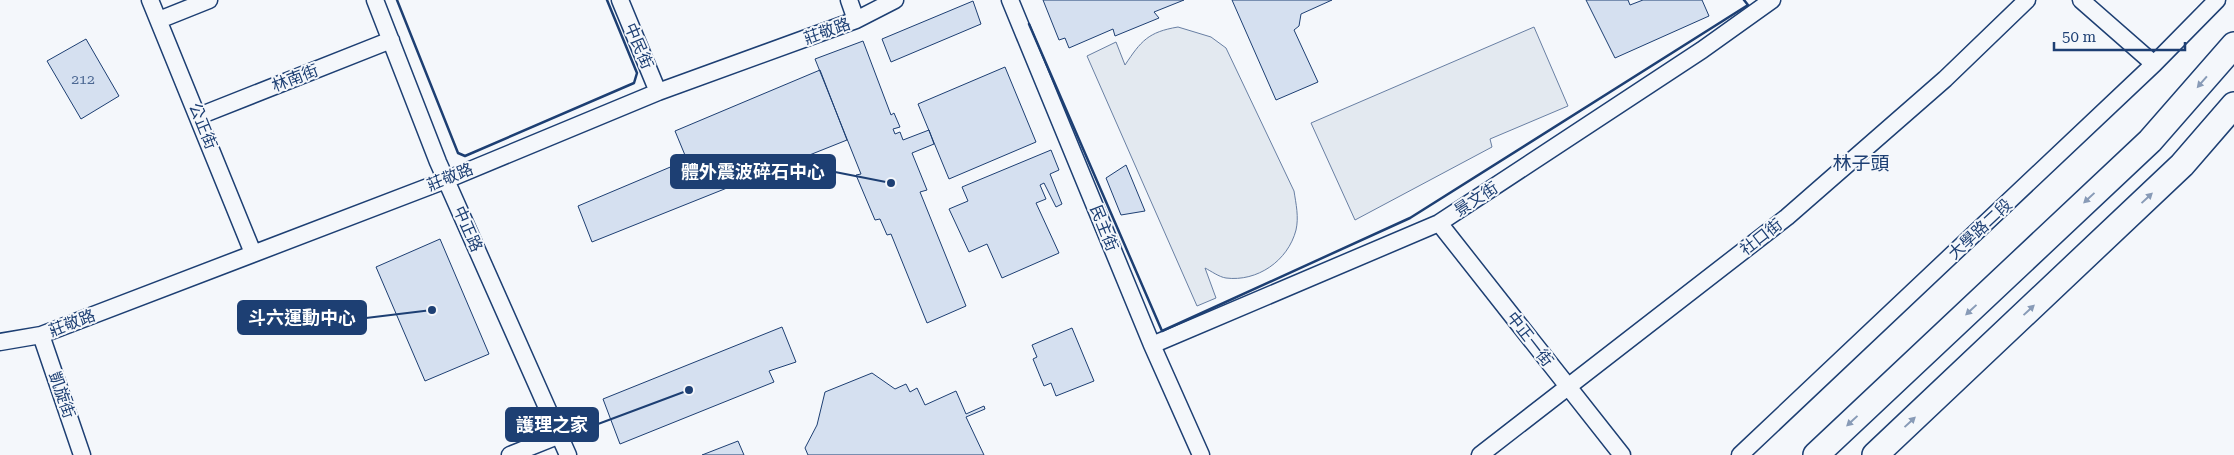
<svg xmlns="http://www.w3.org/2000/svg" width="2234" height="455" font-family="'Roboto Serif','Noto Sans TC',serif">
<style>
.green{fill:#e3e9f0;stroke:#687fa3}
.building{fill:#d5e0f0;stroke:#1d3f73}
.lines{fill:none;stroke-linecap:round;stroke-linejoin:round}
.minor-casing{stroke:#1d3f73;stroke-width:19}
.primary-casing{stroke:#1d3f73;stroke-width:28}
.minor{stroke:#f4f7fb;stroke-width:16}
.primary{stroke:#f4f7fb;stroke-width:25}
.wall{stroke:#1d3f73;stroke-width:2.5}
.oneway{fill:#889bb7}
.labels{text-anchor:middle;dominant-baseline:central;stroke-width:4;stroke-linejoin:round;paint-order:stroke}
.number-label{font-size:14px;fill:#4b6792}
.street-label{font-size:16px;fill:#1d3f73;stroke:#f4f7fb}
.quarter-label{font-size:19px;fill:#1d3f73;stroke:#f4f7fb}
.leader{fill:none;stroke:#1d3f73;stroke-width:2}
.callout-dot{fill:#1d3f73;stroke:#f4f7fb;stroke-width:2}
.callout{fill:#1d3f73;stroke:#1d3f73;stroke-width:2}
.callout-label{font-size:18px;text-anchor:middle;font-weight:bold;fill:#fff}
</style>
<rect width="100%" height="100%" fill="#f4f7fb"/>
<!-- green -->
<path class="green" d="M1178,27L1211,37L1226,48L1294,191C1296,204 1299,217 1296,230C1288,261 1257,282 1226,278C1219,277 1211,271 1205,268L1216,298L1197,306L1087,56L1116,42L1125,65C1141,41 1148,32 1178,27Z
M1534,27L1568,106L1490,139L1492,147L1355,220L1311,123Z"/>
<!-- building -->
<path class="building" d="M1043,0H1184L1154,12L1159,18L1115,36L1113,29L1069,48L1065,38L1059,40Z
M1232,0H1332L1301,14L1299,26L1294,30L1318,82L1276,100Z
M1586,0H1628L1630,5L1643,0H1702L1709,16L1615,58Z
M973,1L981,24L891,62L882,39Z
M86,39L119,96L81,119L47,61Z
M863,41L891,115L894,113L900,127L893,129L895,134L900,132L903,140L929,130L934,144L912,153L927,190L920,192L966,306L927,323L891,234L887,235L880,219L875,220L856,175L861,174L815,59Z
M1005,67L1036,142L949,179L918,104Z
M820,70L847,140L592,242L578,206L687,160L675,131Z
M1051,150L1059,170L1050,174L1062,204L1056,207L1044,183L1040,185L1046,199L1036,203L1059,253L1002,278L987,244L969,252L949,209L968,201L962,187Z
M1126,165L1145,211L1121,215L1106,178Z
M440,239L489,354L425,381L376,267Z
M782,327L796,362L769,371L774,382L620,444L603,399Z
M1072,328L1094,381L1056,396L1051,383L1044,386L1033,359L1037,357L1032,345Z
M872,373L895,389L906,384L910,392L917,388L925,405L956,391L966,414L984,406L985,409L966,417L984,455H808L805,448L817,425L825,392Z
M738,441L744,455H702Z"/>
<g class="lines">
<!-- minor casing -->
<g class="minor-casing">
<path id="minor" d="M150,0L253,253
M375,0L438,162L568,455
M620,0L658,92
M849,0L856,20
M1010,0L1152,345L1201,455
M2081,0L2154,64
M159,20L209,0
M199,116L391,40
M1439,223L1622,455
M41,335L82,455
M0,342L41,335L446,180L658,92L856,20L895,0
M1152,345L1439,223L1702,50L1772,0
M510,455L560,435
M1480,455L1787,217L1945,79L2027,0
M1740,455L2154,64L2217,0"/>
</g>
<!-- primary casing -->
<g class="primary-casing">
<path id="primary" d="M1816,455L2150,141L2234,45
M1875,455L2182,165L2234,105"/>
</g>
<!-- minor -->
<use href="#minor" class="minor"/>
<!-- primary -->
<use href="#primary" class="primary"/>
<!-- wall -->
<path class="wall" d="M397,0L458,153L465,156L634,83L637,73L607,0
M1029,24L1162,331L1410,218L1748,5L1744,0"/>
</g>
<!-- one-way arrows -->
<defs><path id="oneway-solid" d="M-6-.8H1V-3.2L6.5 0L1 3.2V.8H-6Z" transform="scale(1.25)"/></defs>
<g class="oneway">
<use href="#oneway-solid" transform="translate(2202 82) rotate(131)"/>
<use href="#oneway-solid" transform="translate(2089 198) rotate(137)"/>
<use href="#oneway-solid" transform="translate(2147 198) rotate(-43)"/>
<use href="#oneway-solid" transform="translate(1971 310) rotate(137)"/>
<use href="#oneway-solid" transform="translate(2029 310) rotate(-43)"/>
<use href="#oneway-solid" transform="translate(1852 421) rotate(137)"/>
<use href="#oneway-solid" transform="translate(1910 422) rotate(-43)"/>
</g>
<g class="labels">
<!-- number labels -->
<g class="number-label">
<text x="83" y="79">212</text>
</g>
<!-- street labels -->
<g class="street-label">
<text transform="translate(827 31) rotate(-20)">莊敬路</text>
<text transform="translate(639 46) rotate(67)">中民街</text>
<text transform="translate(295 78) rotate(-21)">林南街</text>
<text transform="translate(203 126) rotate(68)">公正街</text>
<text transform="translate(450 177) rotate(-22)">莊敬路</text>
<text transform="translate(1476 199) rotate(-33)">景文街</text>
<text transform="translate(1104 228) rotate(68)">民主街</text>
<text transform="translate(468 229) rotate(66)">中正路</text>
<text transform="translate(1980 229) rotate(-43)">大學路二段</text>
<text transform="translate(1761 237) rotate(-38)">社口街</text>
<text transform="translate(72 323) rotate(-21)">莊敬路</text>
<text transform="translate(1530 339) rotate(52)">中正一街</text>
<text transform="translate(62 395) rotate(71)">凱旋街</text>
</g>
<!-- quarter labels -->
<g class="quarter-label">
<text x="1861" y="163">林子頭</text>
</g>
</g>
<!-- callouts -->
<path class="leader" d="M891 183L835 172M432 310L366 318M689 390L598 424"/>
<g class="callout-dot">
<circle cx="891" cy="183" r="5"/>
<circle cx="432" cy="310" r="5"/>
<circle cx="689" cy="390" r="5"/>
</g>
<g class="callout">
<rect x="671" y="155" width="164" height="33" rx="5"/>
<rect x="238" y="301" width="128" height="33" rx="5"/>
<rect x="506" y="408" width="92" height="33" rx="5"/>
</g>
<g class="callout-label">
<text x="753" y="178">體外震波碎石中心</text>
<text x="302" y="324">斗六運動中心</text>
<text x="552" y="431">護理之家</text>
</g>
<!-- scale -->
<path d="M2054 42v8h131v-8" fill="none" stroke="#1d3f73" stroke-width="2.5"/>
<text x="2062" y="42" font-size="15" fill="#1d3f73" stroke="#f4f7fb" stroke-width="4" paint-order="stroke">50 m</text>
</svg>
